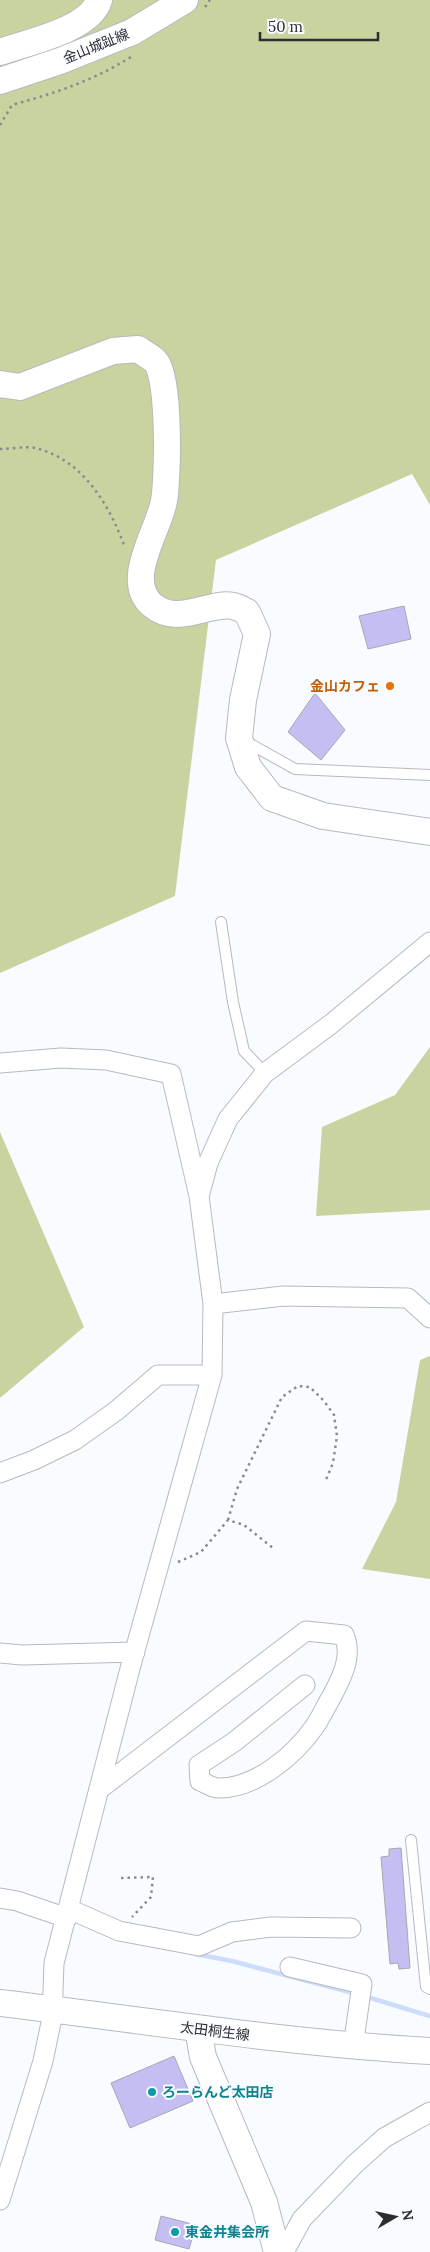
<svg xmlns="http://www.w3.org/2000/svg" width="430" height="2252" font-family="Lora,'Noto Sans JP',serif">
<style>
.green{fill:#c9d3a0}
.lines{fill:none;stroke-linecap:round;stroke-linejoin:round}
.stream{stroke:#cddcfa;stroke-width:4.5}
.building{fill:#c4bef3;stroke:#a9a8af}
.lane-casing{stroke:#b6bac0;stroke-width:12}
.street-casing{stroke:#b6bac0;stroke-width:21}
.secondary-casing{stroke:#b6bac0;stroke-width:28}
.path{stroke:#898c8f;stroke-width:2.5;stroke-dasharray:2.5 4;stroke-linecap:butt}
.lane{stroke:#fff;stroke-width:10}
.street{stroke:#fff;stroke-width:19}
.secondary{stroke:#fff;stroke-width:26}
.food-dot{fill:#e8710a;stroke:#f8fbff;stroke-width:2}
.culture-dot{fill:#0f9aa8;stroke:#f8fbff;stroke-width:2}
.labels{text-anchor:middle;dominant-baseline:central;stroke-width:4;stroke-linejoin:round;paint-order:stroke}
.street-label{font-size:14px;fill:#2b2d2f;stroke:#f8fbff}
.food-label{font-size:14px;font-weight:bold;fill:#c56008;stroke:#f8fbff;text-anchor:end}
.culture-label{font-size:14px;font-weight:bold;fill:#0d838f;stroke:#f8fbff;text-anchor:start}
</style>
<rect width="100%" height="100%" fill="#f8fbff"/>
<!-- green -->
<path class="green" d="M0,0H430V505L412,474L216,560L175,896L0,973Z
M430,1047V1210L316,1216L322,1127L395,1095Z
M0,1132L84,1327L0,1398Z
M430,1356V1579L362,1569L396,1502L420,1360Z"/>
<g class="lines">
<!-- stream -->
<path class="stream" d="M195,1954L232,1961L357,1994
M364,1996L430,2016"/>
</g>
<!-- building -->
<path class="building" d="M404,606L411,639L368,649L359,616Z
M315,693L345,730L321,760L288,732Z
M401,1848L410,1968L399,1969L398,1963L390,1964L381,1857L389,1856V1849Z
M174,2056L193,2101L130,2128L111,2083Z
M161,2216L196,2225L189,2249L155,2240Z"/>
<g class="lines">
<!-- lane casing -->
<g class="lane-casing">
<path id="lane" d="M245,741L295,769L430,775
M221,922L233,1002L244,1051L265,1073
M411,1840L426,1987L430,1989"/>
</g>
<!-- street casing -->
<g class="street-casing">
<path id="street" d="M0,1063L61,1058L106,1060L171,1074L199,1196L213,1304L212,1375L132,1661L54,1963L52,2018L43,2061L0,2200
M200,1193L208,1163L228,1119L265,1073L331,1024L430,942
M213,1304L283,1296L408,1298L430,1318
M0,1473L34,1460L75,1440L116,1411L158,1375H212
M0,1653L22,1655L135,1652
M101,1788L306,1631L344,1635C353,1656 342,1677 332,1696C326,1706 321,1717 315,1726C295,1755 255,1789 218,1788C212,1788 206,1783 200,1781L199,1765L234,1742L305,1685
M0,1898L17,1901L67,1918
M69,1909L119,1931L199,1946L232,1932L271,1927L351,1928
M290,1967L362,1984L353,2047
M284,2252L302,2219L355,2164L384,2138L430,2112"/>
</g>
<!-- secondary casing -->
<g class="secondary-casing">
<path id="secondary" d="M0,52C28,42 90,30 99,0
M0,81L60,61L132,32L185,0
M0,384L20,387L113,351L138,349C143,353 152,357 156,362C170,379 168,478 164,501C159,530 123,580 152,605C178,627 209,601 233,606C238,607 243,610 247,612L257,634L243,700L239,738L248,767L272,798L323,816L430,832
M0,2003C143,2020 286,2043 430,2051
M198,2029L203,2057L264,2202L277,2252"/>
</g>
<!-- path -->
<path class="path" d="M205,7L210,0
M0,125L12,105C58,92 90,82 131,57
M0,449C11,449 25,446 35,448C83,459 110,506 125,548
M228,1520L237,1489L282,1397L298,1386L310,1387L324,1401L334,1415L337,1436L333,1463L325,1482
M178,1562L201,1552L228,1520L244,1525L273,1548
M121,1878L153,1877L151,1897L132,1917"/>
<!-- lane -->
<use href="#lane" class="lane"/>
<!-- street -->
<use href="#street" class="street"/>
<!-- secondary -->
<use href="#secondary" class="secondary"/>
</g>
<!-- markers -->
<circle class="food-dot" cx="390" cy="686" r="5"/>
<g class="culture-dot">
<circle cx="152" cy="2092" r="5"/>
<circle cx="175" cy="2232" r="5"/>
</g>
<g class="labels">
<!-- street labels -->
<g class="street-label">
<text transform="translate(96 46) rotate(-22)">金山城趾線</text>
<text transform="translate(215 2031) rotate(7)">太田桐生線</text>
</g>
<!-- food labels -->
<g class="food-label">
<text x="380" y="686">金山カフェ</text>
</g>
<!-- culture labels -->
<g class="culture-label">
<text x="162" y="2092">ろーらんど太田店</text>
<text x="185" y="2232">東金井集会所</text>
</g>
</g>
<!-- north arrow -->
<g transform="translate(395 2217) rotate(81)" stroke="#f8fbff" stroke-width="4" paint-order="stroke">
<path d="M0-4L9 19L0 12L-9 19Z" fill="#2b2d2f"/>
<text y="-8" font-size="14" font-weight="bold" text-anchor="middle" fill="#2b2d2f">N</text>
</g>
<!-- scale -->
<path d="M260 32v8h118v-8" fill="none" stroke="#2b2d2f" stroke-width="2.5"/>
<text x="268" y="32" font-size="15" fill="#2b2d2f" stroke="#f8fbff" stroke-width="4" paint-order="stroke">50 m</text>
</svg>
